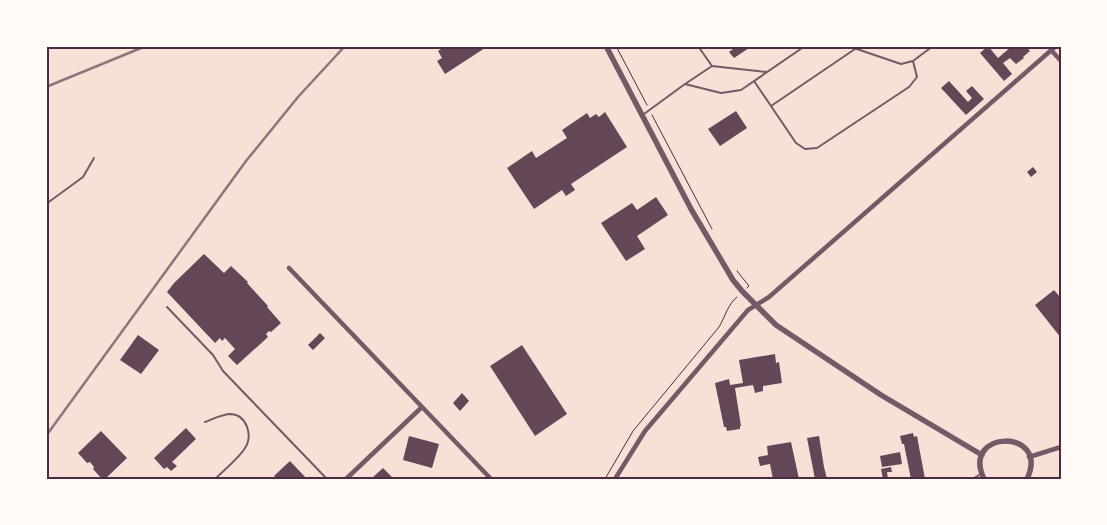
<svg xmlns="http://www.w3.org/2000/svg" width="1107" height="525" font-family="'Source Sans 3',sans-serif">
<style>
.building{fill:#644757}
.lines{fill:none;stroke-linecap:round;stroke-linejoin:round}
.path{stroke:#4a2c40;stroke-width:1}
.service{stroke:#755966;stroke-width:2}
.minor{stroke:#755966;stroke-width:4.5}
.tertiary{stroke:#755966;stroke-width:5.5}
.rail{stroke:#8f747c;stroke-width:2.5}
.neatline{fill:none;stroke:#4a2c40;stroke-width:2}
</style>
<rect width="100%" height="100%" fill="#f7e1d7"/>
<!-- building -->
<path class="building" d="M445,46H488L445,74L437,61L442,58L438,51Z
M737,46H748L749,48L734,58L729,52Z
M988,46L998,58L1012,46H1026L1030,51L1023,57L1024,58L1016,64L1010,58L1003,63L1012,74L1004,81L980,53Z
M949,81L968,102L972,98L966,91L972,86L984,99L966,115L941,88Z
M736,111L747,128L720,146L708,129Z
M605,112L627,147L571,184L575,190L566,196L562,190L534,209L507,168L532,151L536,158L567,138L562,130L587,113L590,118L596,114L599,117Z
M1033,167L1037,172L1031,177L1027,172Z
M656,197L668,215L637,236L645,249L626,261L601,223L632,203L637,210Z
M204,254L224,273L231,266L248,282L247,283L268,306L267,307L281,323L271,332L269,331L266,334L268,337L237,365L228,356L235,349L225,338L222,341L220,338L215,343L167,292L174,283Z
M1054,290L1061,298V338L1035,305Z
M320,333L325,338L313,350L308,345Z
M138,335L159,350L141,374L120,360Z
M522,345L567,414L535,436L490,366Z
M775,354L776,363L779,362L782,383L763,386V391L755,393L753,385L735,388L741,426H740V429L727,431L726,427H724L715,383L729,379L730,385L743,383L739,360Z
M462,393L469,401L460,411L453,403Z
M186,428L196,439L172,462L177,466L171,471L167,467L164,469L154,458Z
M101,431L127,458L105,479H102L93,469L94,467L90,462L87,463L78,453Z
M913,433L914,437L917,436L925,479H911L904,444H902L900,436Z
M409,436L439,444L432,468L403,460Z
M819,436L824,467L827,479H815L807,438Z
M791,442L799,479H773L770,464L760,466L758,457L768,455L767,446Z
M900,452L902,464L882,467L880,456Z
M290,461L307,479H277L274,476Z
M891,467L892,472H887L888,479H883L881,469Z
M383,468L394,479H371Z"/>
<g class="lines">
<!-- path -->
<path class="path" d="M616,46L647,105
M652,115L712,229
M737,271L749,286L747,288
M605,479L633,431L719,327C725,317 728,304 737,297"/>
<!-- service -->
<path class="service" d="M848,46L901,64L913,61L933,46
M712,66L767,72
M754,81L796,143L805,149L817,148L909,87L917,77L913,61
M685,84L721,93L741,90L805,46
M771,106L855,49
M644,114L685,84L712,66L698,46
M46,204L83,177L94,158
M167,307L213,355L223,371L327,479
M205,422C213,419 222,414 231,414C247,415 253,436 245,448C239,458 224,470 215,479
M972,479L981,474"/>
<!-- minor -->
<path class="minor" d="M1051,50L1061,61
M289,268L491,479
M1029,457L1061,447
M346,479L422,407
M615,479L645,431L748,310L769,297L1056,46"/>
<!-- tertiary -->
<path class="tertiary" d="M606,46L691,209L733,280L742,291L776,325L881,395L982,455
M984,479C960,429 1051,428 1027,479"/>
<!-- rail -->
<path class="rail" d="M46,87L146,46
M46,436L246,161L298,97L345,46"/>
</g>
<!-- border -->
<rect width="1107" height="525" fill="none" stroke="#fffaf5" stroke-width="95"/>
<rect x="48" y="48" width="1012" height="430" class="neatline"/>
</svg>
